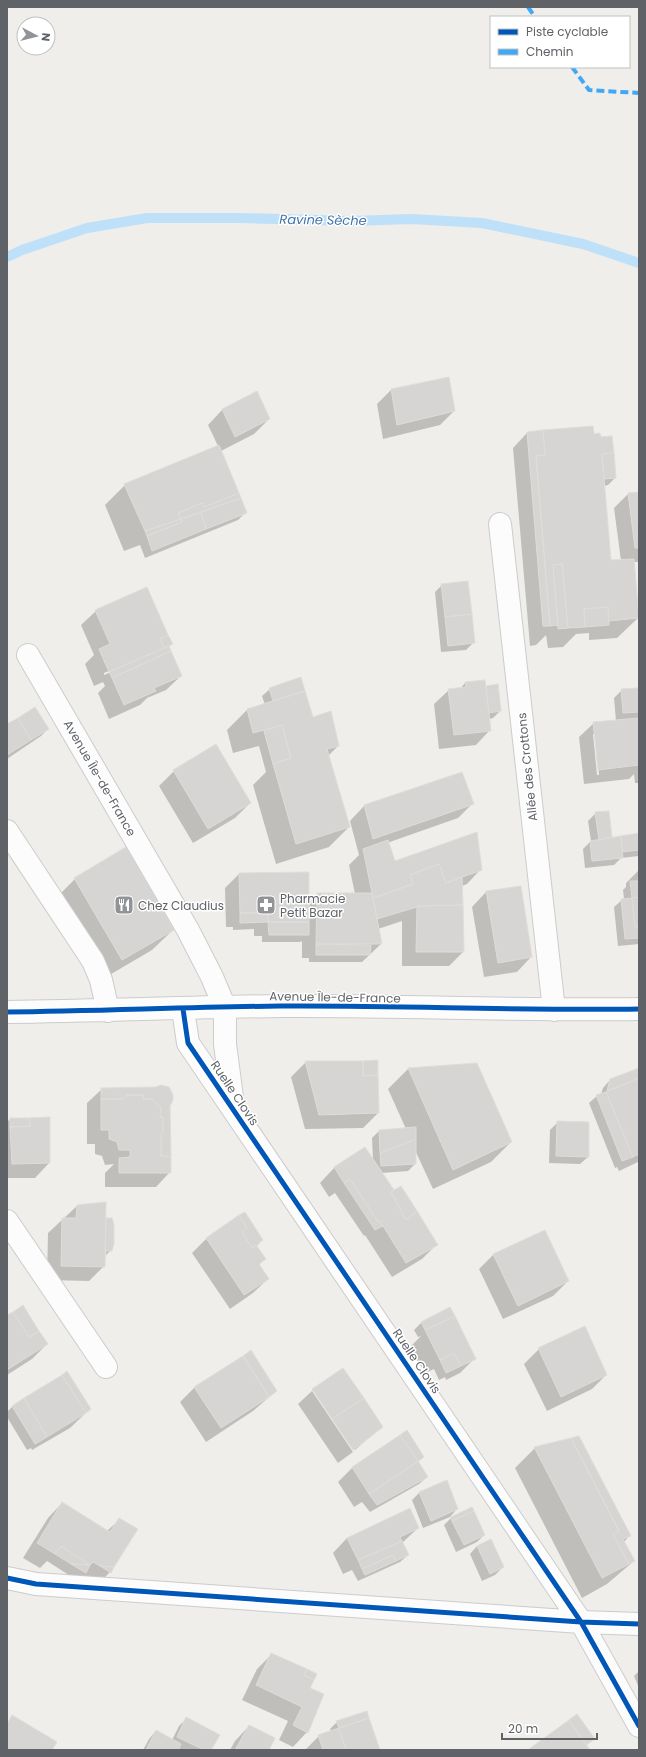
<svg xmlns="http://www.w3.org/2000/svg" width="646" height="1757" font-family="Poppins,sans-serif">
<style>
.shadow{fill:#0003;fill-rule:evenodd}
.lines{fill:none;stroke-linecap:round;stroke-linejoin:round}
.stream{stroke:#bfe0f9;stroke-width:10}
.building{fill:#d6d5d3;stroke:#deddd9}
.minor-casing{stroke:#cbcccc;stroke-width:24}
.minor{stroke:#fdfcfc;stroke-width:22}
.quiet{stroke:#3fa9f5;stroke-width:4;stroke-dasharray:8 4;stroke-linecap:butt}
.cycleway-casing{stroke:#fff;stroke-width:8}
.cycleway{stroke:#0057b8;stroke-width:5}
.labels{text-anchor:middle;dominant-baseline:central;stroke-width:3;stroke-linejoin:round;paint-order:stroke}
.street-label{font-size:12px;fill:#5f6368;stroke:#fff}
.poi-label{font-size:12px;fill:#5f6368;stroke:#fff;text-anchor:start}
.water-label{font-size:13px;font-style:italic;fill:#4174aa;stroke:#fff}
</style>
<rect width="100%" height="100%" fill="#efeeea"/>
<!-- shadow -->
<path class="shadow" d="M448,378L454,411L440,425L383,439L377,404L391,390Z
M256,393L269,419L254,434L221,451L246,512L238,520L145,558L140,545L124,551L105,505L125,485L218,446L208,425L222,410Z
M527,433L593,435L615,478L608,485L604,486L610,562L621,561L614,508L628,494L639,493V562H633L638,618L617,638L589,640V633L576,634L563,647L548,648L546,635L536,645L530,646L513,448Z
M442,585L474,642L466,650L441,652L435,592Z
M96,611L171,643L168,647L181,676L166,690L147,698L140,705L109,719L98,693L105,686L103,682L94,686L85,664L94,655L81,625ZM147,655V657L104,675V673Z
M465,683L485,688L486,687L500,711L493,718L489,719L490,730L476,745L439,749L434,704L449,690L460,689Z
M270,689L312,718L338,746L328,756L349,827L329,847L276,864L253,785L266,772L259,746L233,753L227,730L247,710L265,705L262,696Z
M639,689V783H635L634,774L629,779L584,784L579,737L594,723L616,721L614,698L622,690ZM593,734H596L599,775H597Z
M7,725L48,729L41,736L7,759Z
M216,746L250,803L235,818L193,843L159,786L174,771Z
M473,803L458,818L387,843L395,862L481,869L467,884L462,886L463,952L449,966H402V921L378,929L381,944L362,962H309V958H302V941L300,942H262V936H254V929L233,930V927H226L225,888L239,874L308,903L317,894H355L349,865L359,855L350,821L364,806Z
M608,812L611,838L639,834V856L621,858L614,865L585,868L583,849L591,841L588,821L596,813Z
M639,870V944L618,946L614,907L622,900L624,899L623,890L626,887V883Z
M75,879L173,930L152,950L101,980L55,899Z
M486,892L531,957L517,972L484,977L472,907Z
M306,1062L377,1075L378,1113L363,1128L305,1129L291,1077Z
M476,1064L511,1142L491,1162L433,1189L415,1150V1164L408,1171L381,1173L390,1193L436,1245L422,1259L392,1277L365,1235L364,1236L335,1193L329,1197L320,1183L334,1168L365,1148L373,1160L372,1138L380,1130L406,1129L388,1089L408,1069Z
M639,1069V1164L638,1162L619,1171L617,1167L615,1168L589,1103L597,1096L601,1094L603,1088L610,1080Z
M102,1089L169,1106L170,1172L156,1187H105V1173L114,1164L105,1165L102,1156L95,1154V1144H87V1103Z
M10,1119L49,1163L35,1178H7V1122Z
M558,1122L588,1157L580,1164L549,1163L550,1130Z
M77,1206L104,1221L106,1219L111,1250L106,1255L107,1230L105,1226L104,1256H106L104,1258V1266L89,1281L47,1280L48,1233Z
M206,1239L262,1240L256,1247L264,1259L259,1265L268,1279L253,1293L230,1309L192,1253Z
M494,1254L568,1281L553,1296L503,1319L479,1269Z
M7,1316L47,1344L32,1359L7,1375Z
M421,1323L475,1358L460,1373L446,1380L445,1377L439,1380L434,1369L425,1373L411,1346L421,1336L418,1337L414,1330Z
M539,1349L606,1375L592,1389L547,1411L524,1364Z
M67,1373L90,1409L70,1428L32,1450L31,1448L27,1450L7,1417V1412L12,1407Z
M194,1388L276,1391L253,1411L206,1442L180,1402Z
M313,1390L381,1427L355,1450L315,1391H312L353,1452L338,1463L298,1404Z
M407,1432L423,1457L418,1462L427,1477L419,1484L370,1512L362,1502L354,1507L338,1482L352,1468Z
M535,1448L629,1536L624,1542L634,1561L607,1584L582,1598L515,1468Z
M446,1481L457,1509L450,1517L423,1528L412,1500L419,1493Z
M62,1503L107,1531L120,1519L110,1572L103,1579H75L47,1561L40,1568L23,1558L48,1518Z
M471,1508L484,1535L477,1542L456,1552L444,1525L451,1518Z
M410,1509L418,1528L402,1543L408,1555L400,1562L358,1581L352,1570L343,1574L333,1553L347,1538Z
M477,1546L503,1567L495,1575L482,1581L470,1554Z
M272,1654L308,1689L307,1732L293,1747L279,1740L288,1721L242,1700L257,1669Z
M639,1671V1688L634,1676Z
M186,1719L210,1750H182L178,1748L177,1750H143L149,1739L156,1731L172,1740L179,1726Z
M337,1722L379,1750H305L319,1736L331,1732L330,1729Z
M249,1726L268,1750H230L235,1741Z"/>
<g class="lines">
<!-- stream -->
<path class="stream" d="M7,257L22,250L87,228L147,218H240L352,221L411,219L482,223L583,244L639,263"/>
</g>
<!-- building -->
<path class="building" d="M449,377L455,411L397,425L391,389Z
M257,391L270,419L235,437L222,409Z
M593,426L594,434L600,433L601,437L612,436L614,453L602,454L611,560L634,559L639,618L609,621L608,607L584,609L585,627L568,628L562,564L553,565L558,625L550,626L536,456L545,455L543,430Z
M543,430L545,455L536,456L550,626H543L527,432Z
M219,445L239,493L204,507L202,503L178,513L181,519L145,531L124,484Z
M614,453L616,478L604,479L602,454Z
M639,492V548H635L628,493Z
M239,493L241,498L181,519L178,513L202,503L204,507Z
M241,498L247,513L206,529L201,512Z
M201,512L206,529L152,551L147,536L182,522L181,519Z
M181,519L182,522L147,536L145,531Z
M562,564L568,628L558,629L553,565Z
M468,581L472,614L445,617L441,584Z
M147,587L168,635L160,639L164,648L109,672L99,649L110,644L95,610Z
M608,607L609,625L585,627L584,609Z
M472,614L475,643L448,646L445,617Z
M168,635L173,644L164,648L160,639Z
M169,646L171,651L112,678L109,672Z
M171,651L182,676L154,688L156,691L124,705L112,678Z
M301,677L305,691L273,701L269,688Z
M485,680L491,731L454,735L448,689L466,687L465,682Z
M498,684L501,711L489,713L486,686Z
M639,688V712L623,713L621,689Z
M305,691L313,717L331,711L339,746L327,749L350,827L296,844L273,764L291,758L282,725L253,733L247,709Z
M35,707L49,729L31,740L18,718Z
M18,718L31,740L7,755V724Z
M639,718V765L598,770L593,722Z
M282,725L291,758L273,764L264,731Z
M216,744L251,803L208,829L173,770Z
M462,772L474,804L373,839L364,805Z
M609,811L612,837L599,840L595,812Z
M477,832L482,870L446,883L439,864L410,875L413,884L373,898L363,849L388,840L395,861Z
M639,833V850L622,852L621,836Z
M621,836L623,858L592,861L590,841Z
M126,847L174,930L122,960L74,878Z
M439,864L446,883L462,877L463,905L417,906V907L377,919L373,898L413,884L410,875Z
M309,872V922H268V913H240L239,873Z
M630,881H639V897L632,898Z
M521,886L532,957L498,963L486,891Z
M317,893H372L382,944H316Z
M639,897V927H635L632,898Z
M632,898L635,927H639V938L625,939L621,899Z
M463,905L464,952H416L417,906Z
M240,913H268V922L240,923Z
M268,922H309V935H269Z
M316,944L371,945L370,955H316Z
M378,1060V1075L363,1076V1061Z
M305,1061H363V1076L378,1075L379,1113L319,1115Z
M477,1063L512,1142L453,1170L408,1068Z
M639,1068V1078L607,1091L610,1079Z
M639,1078V1154L633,1157L606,1092Z
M161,1085L169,1087L173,1095V1100L170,1106L171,1157L161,1156L163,1117H160L161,1108L152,1099H143V1095H127L123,1099H101V1088L156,1087Z
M606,1092L633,1157L622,1161L596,1095Z
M127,1095H143V1099H152L161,1108L160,1117H163V1133H161V1156L171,1157V1173H119V1158L130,1157V1150H119L117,1142L109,1139V1130H101V1099H123Z
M50,1117V1163L12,1164L10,1127L30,1126L29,1118Z
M10,1118H29L30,1126L10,1127Z
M557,1121L589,1122V1157L556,1156Z
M416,1127V1139L380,1153L379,1130Z
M416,1139V1164L381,1166L380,1153Z
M365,1147L394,1190L391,1192L406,1220L417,1211L438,1245L406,1263L380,1221L378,1222L350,1179L344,1183L334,1167Z
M350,1179L378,1222L380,1221L383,1226L375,1230L344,1183Z
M401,1186L417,1211L406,1220L391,1192Z
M106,1202L105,1267L61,1266L62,1218H76L77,1205Z
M245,1212L263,1240L252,1248L242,1232L247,1228L239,1215Z
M239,1215L247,1228L242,1232L252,1248L256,1245L266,1259L259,1264L269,1279L244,1295L206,1238Z
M106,1218H112L114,1225V1243L112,1251H105Z
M545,1230L569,1281L518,1306L493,1254Z
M23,1305L39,1331L29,1337L13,1312Z
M450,1307L455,1316L425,1330L421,1322Z
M13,1312L29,1337L39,1331L48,1344L7,1370V1315Z
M455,1316L476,1359L461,1366L454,1353L440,1360L425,1330Z
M585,1326L607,1375L561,1397L538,1348Z
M251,1350L277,1391L269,1397L243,1356Z
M454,1353L461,1366L446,1373L440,1360Z
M243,1356L269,1397L221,1428L194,1387Z
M343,1368L364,1398L332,1419L312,1389Z
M67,1371L91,1409L86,1413L62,1375Z
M62,1375L86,1413L47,1437L24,1398Z
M24,1398L47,1437L35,1444L12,1406Z
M364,1398L383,1427L353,1450L332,1419Z
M407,1430L424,1457L418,1461L400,1435Z
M400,1435L418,1461L369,1494L352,1467Z
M579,1436L631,1536L623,1539L635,1561L629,1564L613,1534L619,1531L571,1438Z
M571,1438L619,1531L613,1534L629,1564L602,1578L534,1447Z
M418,1461L428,1477L377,1505L369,1494Z
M447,1480L458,1509L431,1521L419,1492Z
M62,1502L110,1532L119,1518L138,1529L114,1567L100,1566L93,1562L90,1565L61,1546L55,1554L37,1543Z
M472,1507L474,1511L452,1521L451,1517Z
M410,1508L419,1528L400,1537L402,1541L358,1560L347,1538Z
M474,1511L485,1535L464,1545L452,1521Z
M491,1539L504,1567L490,1574L477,1546Z
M402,1541L409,1555L396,1561L393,1555L362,1569L358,1560Z
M61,1546L90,1565L71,1564L55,1554Z
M393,1555L396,1561L365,1575L362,1569Z
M71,1564L90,1565L86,1573Z
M100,1566L114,1567L111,1573Z
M271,1653L307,1669L304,1675L314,1680L310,1688L324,1694L308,1733L293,1725L302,1707L256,1685Z
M307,1669L317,1674L314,1680L304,1675Z
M367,1711L369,1718L339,1728L336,1721Z
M577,1714L595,1739L586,1745L569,1720Z
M12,1715L57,1742L52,1750H7V1724Z
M186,1717L220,1735L211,1750H204L177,1737Z
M369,1718L380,1750H346L339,1728Z
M569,1720L590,1750H529V1749Z
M249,1725L275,1738L269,1750H235Z
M339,1728L346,1750H323L318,1735Z
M156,1730L181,1744L178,1750H146Z"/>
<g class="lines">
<!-- minor casing -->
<g class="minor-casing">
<path id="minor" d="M500,524L554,1010
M28,655L188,930L212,977L225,1008V1044L233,1105
M7,831L93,961L101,980L108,1011
M183,1009L188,1043L581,1622L639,1726
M7,1012C98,1011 189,1007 280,1006C400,1005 519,1011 639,1009
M7,1221L106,1367
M7,1578L36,1584L581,1622L639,1624"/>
</g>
<!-- minor -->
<use href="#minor" class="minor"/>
<!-- quiet -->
<path class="quiet" d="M528,7L535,17
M572,67L589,90L639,93"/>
<!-- cycleway casing -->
<g class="cycleway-casing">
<path id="cycleway" d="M183,1009L188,1043L581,1622L639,1726
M7,1012C98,1011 189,1007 280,1006C400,1005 519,1011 639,1009
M7,1578L36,1584L581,1622L639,1624"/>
</g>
<!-- cycleway -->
<use href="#cycleway" class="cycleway"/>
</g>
<!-- icons -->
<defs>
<g id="restaurant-square" transform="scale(1)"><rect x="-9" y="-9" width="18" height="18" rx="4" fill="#919496" stroke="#fff"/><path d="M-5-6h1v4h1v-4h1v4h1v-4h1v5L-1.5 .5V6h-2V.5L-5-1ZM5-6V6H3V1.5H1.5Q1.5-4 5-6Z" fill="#fff"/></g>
<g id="pharmacy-square" transform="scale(1)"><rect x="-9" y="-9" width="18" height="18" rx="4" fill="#919496" stroke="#fff"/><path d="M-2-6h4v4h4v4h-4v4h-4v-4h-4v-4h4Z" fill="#fff"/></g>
</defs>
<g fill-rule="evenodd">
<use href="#restaurant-square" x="124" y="905"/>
<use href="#pharmacy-square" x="266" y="905"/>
</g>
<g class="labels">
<!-- street labels -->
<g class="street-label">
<text transform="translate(527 767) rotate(-96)">Allée des Crottons</text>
<text transform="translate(100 778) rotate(60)">Avenue Île-de-France</text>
<text transform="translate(335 997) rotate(1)">Avenue Île-de-France</text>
<text transform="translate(235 1093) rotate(56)">Ruelle Clovis</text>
<text transform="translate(417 1361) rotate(56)">Ruelle Clovis</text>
</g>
<!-- poi labels -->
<g class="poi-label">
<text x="280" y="898">Pharmacie<tspan x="280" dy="14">Petit Bazar</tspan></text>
<text x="138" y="905">Chez Claudius</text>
</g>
<!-- water labels -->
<g class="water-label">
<text transform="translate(323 220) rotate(1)">Ravine Sèche</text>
</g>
</g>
<!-- border -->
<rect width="646" height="1757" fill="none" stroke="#5f6368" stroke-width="16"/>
<!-- legend -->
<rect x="490" y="16" width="140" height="52" fill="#ffffff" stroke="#bfc1c3"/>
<rect x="498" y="29" width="20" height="6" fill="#0057b8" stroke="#bfc1c3"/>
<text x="526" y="36" font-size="12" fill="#5f6368">Piste cyclable</text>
<rect x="498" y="49" width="20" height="6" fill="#3fa9f5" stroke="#bfc1c3"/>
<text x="526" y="56" font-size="12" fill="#5f6368">Chemin</text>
<!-- north arrow -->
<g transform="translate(36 36) rotate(97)"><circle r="19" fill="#ffffff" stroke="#bfc1c3"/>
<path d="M0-3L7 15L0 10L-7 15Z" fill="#919496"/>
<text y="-6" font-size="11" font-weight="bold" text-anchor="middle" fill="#5f6368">N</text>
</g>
<!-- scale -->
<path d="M502 1733v6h95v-6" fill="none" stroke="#5f6368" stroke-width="2"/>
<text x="508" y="1733" font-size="12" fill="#5f6368" stroke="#ffffff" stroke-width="3" paint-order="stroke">20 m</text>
</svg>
